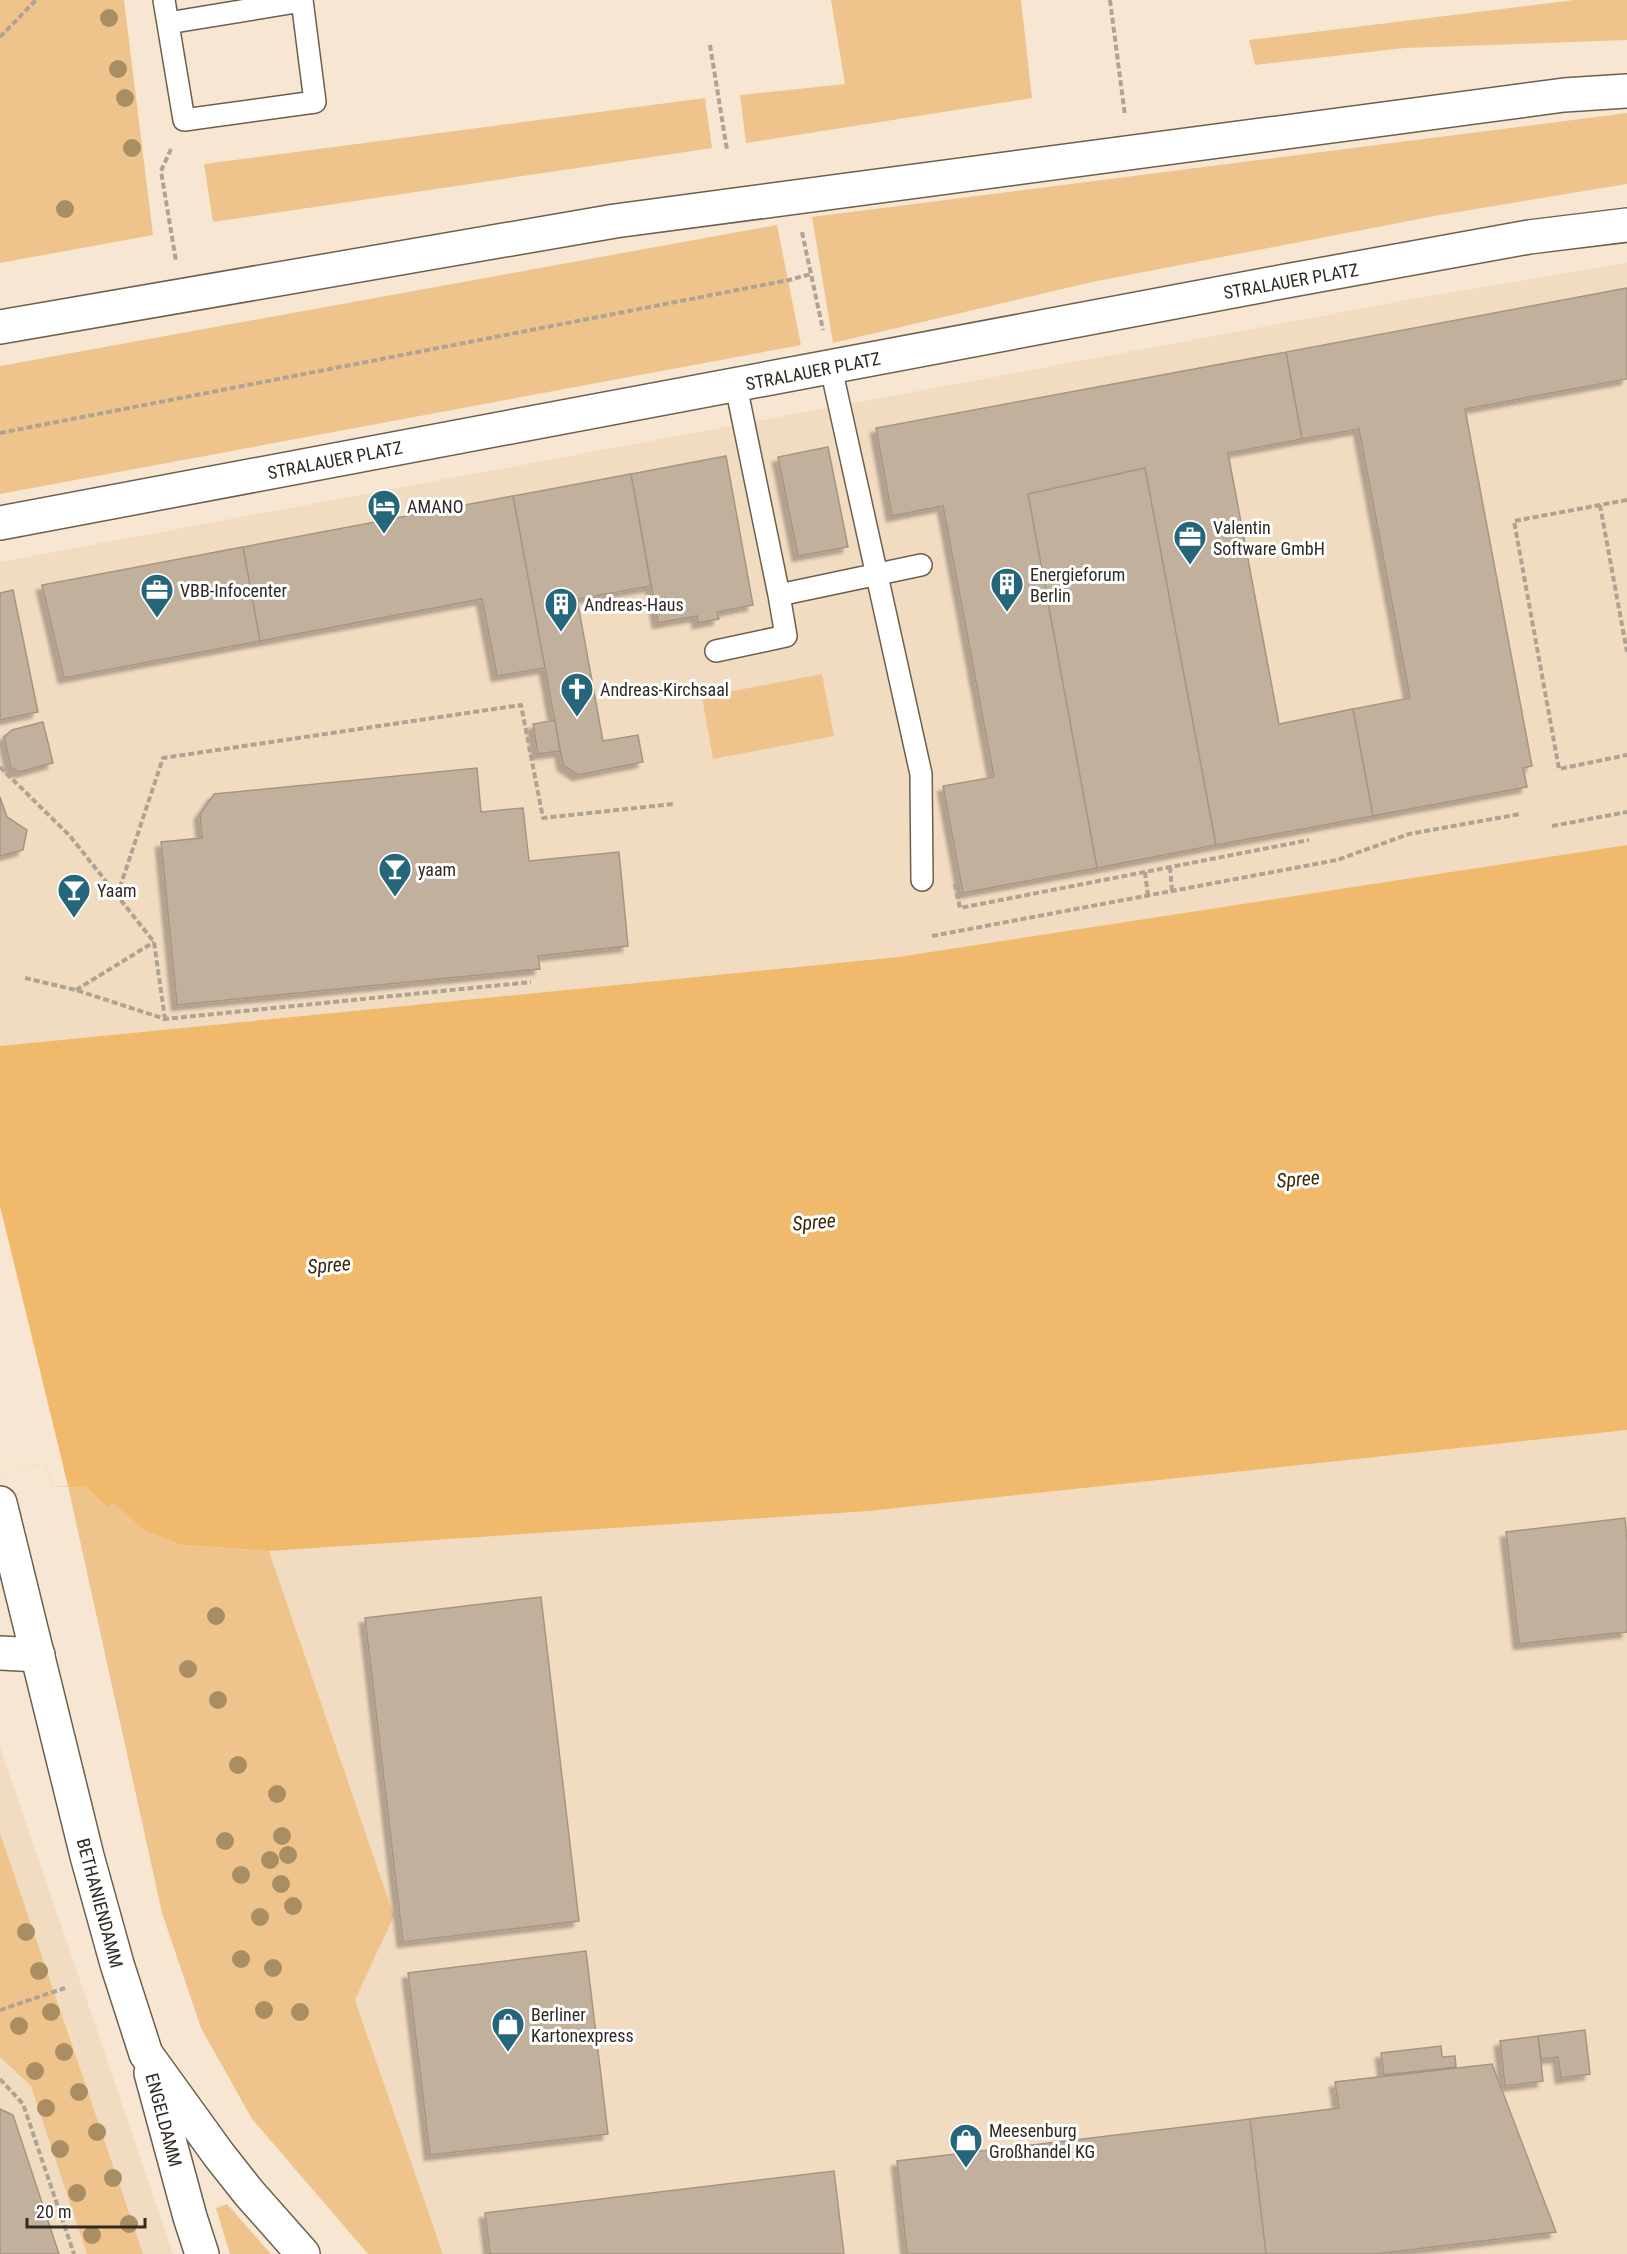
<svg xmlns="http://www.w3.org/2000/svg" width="1627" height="2254" font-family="'Roboto Condensed',sans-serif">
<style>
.built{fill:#f1dbc1}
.green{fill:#efc48c}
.water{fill:#f0b96c}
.pier{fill:#f7e7d2}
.building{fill:#c0b09c;stroke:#a59582;stroke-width:1.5;filter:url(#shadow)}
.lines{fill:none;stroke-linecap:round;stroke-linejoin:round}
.service-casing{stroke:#6d5f4d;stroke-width:24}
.minor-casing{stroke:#6d5f4d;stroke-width:36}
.secondary-casing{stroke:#6d5f4d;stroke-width:36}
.path{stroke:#afa393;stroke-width:4;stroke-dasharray:6 3;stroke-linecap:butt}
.service{stroke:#fff;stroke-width:21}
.minor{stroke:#fff;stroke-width:33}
.secondary{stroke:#fff;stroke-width:33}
.tree{fill:#aa8e63}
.labels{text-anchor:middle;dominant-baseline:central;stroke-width:6;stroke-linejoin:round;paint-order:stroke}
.street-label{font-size:18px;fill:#302a22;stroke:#fff}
.poi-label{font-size:18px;fill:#302a22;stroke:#fff;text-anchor:start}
.water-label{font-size:20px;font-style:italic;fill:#3e2806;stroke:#fff}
</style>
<defs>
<filter id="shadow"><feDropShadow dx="-5.5" dy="5.5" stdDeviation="1.5" flood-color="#0004"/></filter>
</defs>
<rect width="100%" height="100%" fill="#f7e7d2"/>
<!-- built -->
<path class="built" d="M1627,263V845L898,957L0,1046V562L1407,300Z
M1627,1430V2254H443L355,2000L394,1916L269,1551L869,1511Z
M0,1747L84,1992L173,2254H0Z"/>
<!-- green -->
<path class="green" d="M0,0H124L153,235L0,263Z
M831,0H1021L1032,98L746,143L740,95L845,84Z
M1574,0H1627V40L1405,48L1255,65L1249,40Z
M705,98L712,148L213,222L204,164Z
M1627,113V184L1440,215L1092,282L833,343L812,217Z
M777,225L801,345L0,494V366Z
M822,674L834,736L713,759L702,697Z
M68,1486H85L107,1508L114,1503L143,1530L181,1545L269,1551L394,1916L355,2000L443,2254H368L252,2119L201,2028L162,1913Z
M0,1833L143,2254H87L31,2086L0,2057Z
M227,2204L271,2254H230L216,2208Z"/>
<!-- water -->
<path class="water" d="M1627,845V1430L869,1511L269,1551L181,1545L143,1530L114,1503L107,1508L85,1486L53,1487L44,1463L0,1475V1046L898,957Z"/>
<!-- pier -->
<path class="pier" d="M0,1206L11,1251L68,1486L53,1487L44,1463L0,1475Z"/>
<!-- building -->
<path class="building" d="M1627,288V379L1465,409L1532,766L1523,768L1527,787L1373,816L1353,709L1410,698L1359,429L1302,439L1286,352Z
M1286,352L1302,439L1228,453L1279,724L1353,709L1373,816L1216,845L1145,468L1028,494L1097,868L963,893L943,786L994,777L943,506L892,516L876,428Z
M828,447L848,547L798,556L778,457Z
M726,456L753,605L717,612L719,619L698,623L697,616L658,623L631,474Z
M1145,468L1216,845L1097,868L1028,494Z
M631,474L651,586L577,599L603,741L638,735L643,762L578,775L563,765L513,496Z
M513,496L545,668L497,676L482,599L260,641L243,547Z
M243,547L260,641L64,678L42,585Z
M13,590L38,712L0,720V593Z
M555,720L560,751L538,754L533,724Z
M43,722L53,763L20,772L11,768L4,737L12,730Z
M477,768L481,812L523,808L529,861L619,852L628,946L538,956L540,969L177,1005L161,842L202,838L200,814L214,794Z
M0,797L7,817L27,830L23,850L0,856Z
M1625,1518L1627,1539V1632L1519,1644L1506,1532Z
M541,1597L579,1921L403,1942L365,1618Z
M586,1951L608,2134L430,2155L408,1973Z
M1585,2030L1590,2074L1561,2078L1558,2057L1541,2059L1538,2036Z
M1538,2036L1543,2081L1505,2086L1500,2041Z
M1441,2046L1442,2057L1455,2056L1456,2067L1384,2075L1381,2053Z
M1492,2064L1556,2232L1375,2254H1266L1250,2119L1339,2108L1335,2082Z
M0,2109L13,2115L59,2254H0Z
M1250,2119L1266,2254H907L897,2161Z
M834,2171L844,2254H490L485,2213Z"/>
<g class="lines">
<!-- service casing -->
<g class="service-casing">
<path id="service" d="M164,0L184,120L315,102L302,0
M168,23L302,1
M831,368L921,774L922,880
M736,386L779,595L921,565
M716,651L786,636L779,595"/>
</g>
<!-- minor casing -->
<g class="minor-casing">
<path id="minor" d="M0,1653L38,1655"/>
</g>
<!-- secondary casing -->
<g class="secondary-casing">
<path id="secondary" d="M0,327L615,221L1564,95L1627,91
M0,523L1286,281L1529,237L1627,225
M0,1503L87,1856L117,1964L146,2054L219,2155L249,2193L303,2254
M151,2073L190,2217L202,2254"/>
</g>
<!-- path -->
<path class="path" d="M1110,0L1125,116
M0,37L36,0
M710,45L727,150
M171,149L161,171L176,261
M802,232L823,330
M0,433L789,280L811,274
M1627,500L1514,521L1559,769L1627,755
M1600,505L1627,652
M0,767L70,836L154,942L165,1019
M1552,826L1627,812
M1170,867L1172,891
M1145,872L1148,896
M955,884L960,908L1309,840
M117,896L163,758L521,705L543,818L673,804
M932,936L1337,860L1409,834L1520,814
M25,978L76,990L165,1019L531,982
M76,990L154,942
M0,2010L65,1988
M0,2079L23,2104L74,2254"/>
<!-- service -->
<use href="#service" class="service"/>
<!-- minor -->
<use href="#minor" class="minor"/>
<!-- secondary -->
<use href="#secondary" class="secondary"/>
</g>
<!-- trees -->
<g class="tree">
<circle cx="109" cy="18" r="9"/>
<circle cx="118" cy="69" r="9"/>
<circle cx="125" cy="98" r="9"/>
<circle cx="132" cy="148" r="9"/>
<circle cx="65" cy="209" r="9"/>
<circle cx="216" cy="1616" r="9"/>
<circle cx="188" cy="1669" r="9"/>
<circle cx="218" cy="1700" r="9"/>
<circle cx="238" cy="1765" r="9"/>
<circle cx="277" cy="1794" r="9"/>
<circle cx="282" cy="1836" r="9"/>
<circle cx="225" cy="1841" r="9"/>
<circle cx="288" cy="1855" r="9"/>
<circle cx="270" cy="1860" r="9"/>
<circle cx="241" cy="1875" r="9"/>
<circle cx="281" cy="1884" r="9"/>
<circle cx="293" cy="1906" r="9"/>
<circle cx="260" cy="1917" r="9"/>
<circle cx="26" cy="1932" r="9"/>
<circle cx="241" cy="1959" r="9"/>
<circle cx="273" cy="1968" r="9"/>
<circle cx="39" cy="1971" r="9"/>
<circle cx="264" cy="2010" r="9"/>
<circle cx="51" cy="2012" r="9"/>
<circle cx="300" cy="2012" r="9"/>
<circle cx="19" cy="2026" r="9"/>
<circle cx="64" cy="2052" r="9"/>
<circle cx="35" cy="2071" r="9"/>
<circle cx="79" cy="2092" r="9"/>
<circle cx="46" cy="2108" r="9"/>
<circle cx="97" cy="2132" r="9"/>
<circle cx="60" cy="2149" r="9"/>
<circle cx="113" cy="2178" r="9"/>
<circle cx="77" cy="2193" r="9"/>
<circle cx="129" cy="2224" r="9"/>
<circle cx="92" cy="2235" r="9"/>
</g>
<!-- icons -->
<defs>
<g id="hotel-pin" transform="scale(1.725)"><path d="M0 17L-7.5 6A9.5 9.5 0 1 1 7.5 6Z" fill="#26667b" stroke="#fff"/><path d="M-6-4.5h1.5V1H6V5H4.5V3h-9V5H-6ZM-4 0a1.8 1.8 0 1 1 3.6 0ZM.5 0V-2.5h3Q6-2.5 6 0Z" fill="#fff"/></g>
<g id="office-pin" transform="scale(1.725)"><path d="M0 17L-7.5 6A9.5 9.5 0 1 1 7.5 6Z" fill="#26667b" stroke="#fff"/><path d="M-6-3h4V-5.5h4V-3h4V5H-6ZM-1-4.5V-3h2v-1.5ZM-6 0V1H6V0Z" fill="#fff"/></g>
<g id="building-pin" transform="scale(1.725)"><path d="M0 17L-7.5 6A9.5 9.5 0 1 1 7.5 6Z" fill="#26667b" stroke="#fff"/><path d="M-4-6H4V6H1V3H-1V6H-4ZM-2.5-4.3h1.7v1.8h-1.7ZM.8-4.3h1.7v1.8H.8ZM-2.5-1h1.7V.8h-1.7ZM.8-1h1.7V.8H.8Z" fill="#fff"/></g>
<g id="church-pin" transform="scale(1.725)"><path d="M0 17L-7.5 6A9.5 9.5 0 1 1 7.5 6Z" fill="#26667b" stroke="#fff"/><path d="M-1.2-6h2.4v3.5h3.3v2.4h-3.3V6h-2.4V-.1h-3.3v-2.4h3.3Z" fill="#fff"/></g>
<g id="bar-pin" transform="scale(1.725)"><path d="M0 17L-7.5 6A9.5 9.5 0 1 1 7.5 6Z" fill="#26667b" stroke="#fff"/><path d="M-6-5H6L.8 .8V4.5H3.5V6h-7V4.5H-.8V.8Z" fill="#fff"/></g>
<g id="shop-pin" transform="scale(1.725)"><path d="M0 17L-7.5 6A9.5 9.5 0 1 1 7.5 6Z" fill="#26667b" stroke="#fff"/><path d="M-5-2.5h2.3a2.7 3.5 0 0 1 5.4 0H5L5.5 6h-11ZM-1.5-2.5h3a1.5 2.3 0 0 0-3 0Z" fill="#fff"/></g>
</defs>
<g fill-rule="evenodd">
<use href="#hotel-pin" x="384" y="506"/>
<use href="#office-pin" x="1190" y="537"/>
<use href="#building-pin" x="1007" y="584"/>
<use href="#office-pin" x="157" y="590"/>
<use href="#building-pin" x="561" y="604"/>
<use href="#church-pin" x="577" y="689"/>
<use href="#bar-pin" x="395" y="869"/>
<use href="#bar-pin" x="74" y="890"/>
<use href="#shop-pin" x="508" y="2024"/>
<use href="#shop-pin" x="966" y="2140"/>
</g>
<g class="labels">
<!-- street labels -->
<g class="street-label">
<text transform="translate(1291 281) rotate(-10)">STRALAUER PLATZ</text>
<text transform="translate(813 371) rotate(-11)">STRALAUER PLATZ</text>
<text transform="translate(335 460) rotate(-11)">STRALAUER PLATZ</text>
<text transform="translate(100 1903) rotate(75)">BETHANIENDAMM</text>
<text transform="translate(164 2120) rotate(75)">ENGELDAMM</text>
</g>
<!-- poi labels -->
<g class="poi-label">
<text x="407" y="506">AMANO</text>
<text x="1213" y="527">Valentin<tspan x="1213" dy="21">Software GmbH</tspan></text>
<text x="1030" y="574">Energieforum<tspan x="1030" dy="21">Berlin</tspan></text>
<text x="180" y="590">VBB-Infocenter</text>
<text x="584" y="604">Andreas-Haus</text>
<text x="600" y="689">Andreas-Kirchsaal</text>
<text x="418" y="869">yaam</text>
<text x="97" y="890">Yaam</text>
<text x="531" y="2014">Berliner<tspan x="531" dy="21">Kartonexpress</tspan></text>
<text x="989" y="2130">Meesenburg<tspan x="989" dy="21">Großhandel KG</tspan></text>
</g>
<!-- water labels -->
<g class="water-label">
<text transform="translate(1298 1179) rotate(-5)">Spree</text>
<text transform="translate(814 1222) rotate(-5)">Spree</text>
<text transform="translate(329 1265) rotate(-5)">Spree</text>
</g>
</g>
<!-- scale -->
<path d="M27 2218v9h118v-9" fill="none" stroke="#302a22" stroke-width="3"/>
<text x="36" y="2218" font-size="18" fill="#302a22" stroke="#ffffff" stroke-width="4.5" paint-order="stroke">20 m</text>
</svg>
